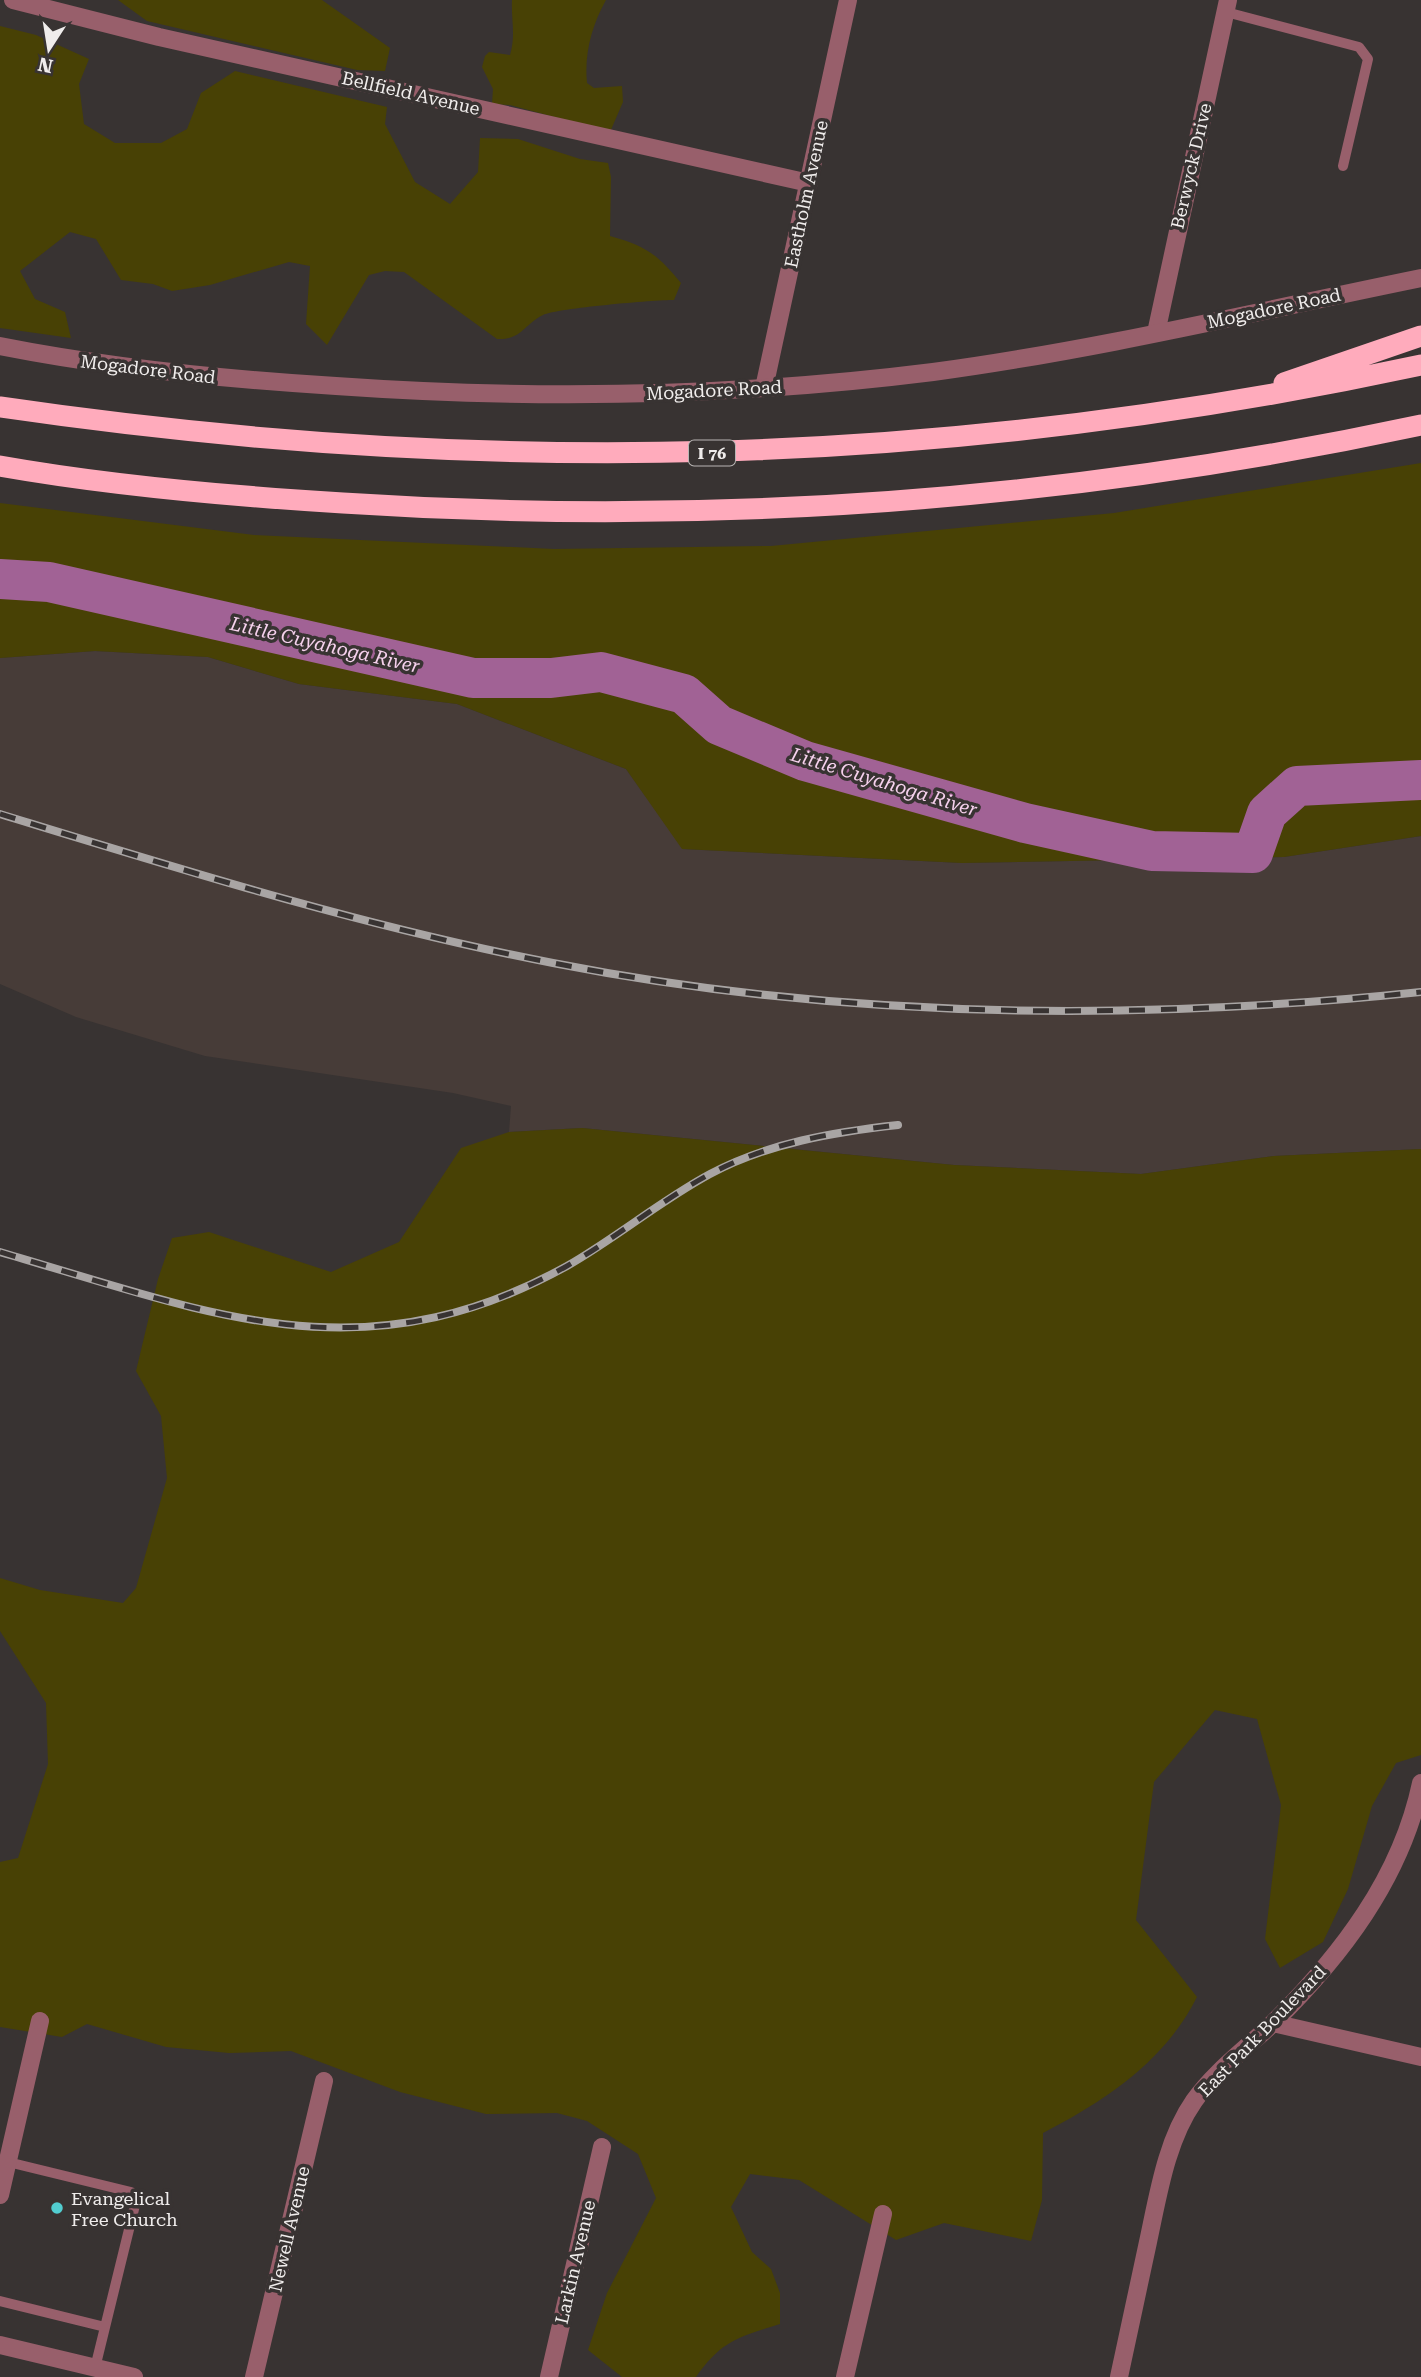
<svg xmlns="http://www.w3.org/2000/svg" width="1421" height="2377" font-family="'Roboto Serif',serif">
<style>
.built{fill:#473c38}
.green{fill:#484105}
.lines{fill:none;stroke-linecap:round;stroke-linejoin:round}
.river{stroke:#a16295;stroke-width:40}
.service{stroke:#985f6b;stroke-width:10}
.minor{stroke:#985f6b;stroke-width:18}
.tertiary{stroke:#985f6b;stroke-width:18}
.motorway{stroke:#ffabbc;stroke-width:21}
.rail-casing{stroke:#a9a5a4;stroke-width:8}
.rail{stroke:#383332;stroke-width:5;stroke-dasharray:16;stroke-linecap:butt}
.poi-dot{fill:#52cdd0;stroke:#383332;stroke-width:2.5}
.labels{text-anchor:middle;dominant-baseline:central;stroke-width:7;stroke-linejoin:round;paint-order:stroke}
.shield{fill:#383332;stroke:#b9b5b4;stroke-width:2}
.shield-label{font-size:16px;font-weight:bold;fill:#f0edec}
.street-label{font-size:18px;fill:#f0edec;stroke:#383332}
.poi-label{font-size:18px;fill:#f0edec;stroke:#383332;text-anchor:start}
.water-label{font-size:19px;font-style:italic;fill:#f6d1ed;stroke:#383332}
</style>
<rect width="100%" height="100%" fill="#383332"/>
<!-- built -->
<path class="built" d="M95,651L208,657L299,684L457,704L626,769L683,849L962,863L1284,857L1421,836V1149L1274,1156L1141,1174L954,1165L582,1128L509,1132L511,1106L453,1093L205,1056L76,1017L0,984V658Z"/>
<!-- green -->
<path class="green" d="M118,0H322L390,48L385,71L357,70L147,21Z
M512,0H606C592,25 584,54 587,83L594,88L622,86L623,102L610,132L510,105L492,104L493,89L482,67L485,56L489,52L510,55C516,35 511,20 512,0Z
M0,26L36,35L89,59L79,84L84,124L115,143H161L187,129L201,93L235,71L387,107L385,124L415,182L450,204L478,172L480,138L518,139L580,159L608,163L611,177L610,236C646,246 657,254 681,283L674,300C654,300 558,308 543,315C523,325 522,340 497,339L404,272L385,271L369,275L327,345L306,324L310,266L289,262L210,285L172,291L153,284L121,280L96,239L70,232L20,271L35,299L65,312L71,338L0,328Z
M1421,463V836L1284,857L962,863L682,849L626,769L457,704L299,684L208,657L95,651L0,658V503L254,535L554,549L771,546L1114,513Z
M582,1128L954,1165L1141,1174L1274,1156L1421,1149V1755L1396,1763L1372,1806L1348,1889L1323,1942L1280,1968L1265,1939L1281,1805L1257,1719L1215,1710L1154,1782L1136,1920L1197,1997C1165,2061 1105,2101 1043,2133L1042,2200L1031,2241L944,2223L896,2240L799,2180L750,2174L731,2207L752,2252L771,2269L780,2293V2324C739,2337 722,2340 696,2377H622L588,2350L607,2293L656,2198L638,2154L587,2121L557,2113L486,2114L400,2092L291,2051L229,2053L166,2047L87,2024L62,2037L0,2027V1862L18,1858L48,1764L46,1703L0,1631V1578L40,1590L123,1603L136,1588L167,1478L161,1416L136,1371L158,1279L172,1238L209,1232L331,1272L399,1242L461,1148L509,1132Z"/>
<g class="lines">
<!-- river -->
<path class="river" d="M0,579L49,582L473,678H551L601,672L684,694L719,725L805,761L1025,823L1152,851L1253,853L1267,813L1297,786L1421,780"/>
<!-- service -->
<path class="service" d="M1226,12L1359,47L1368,59L1343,166
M8,2162L131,2192L136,2201L95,2368
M0,2301L105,2327"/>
<!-- minor -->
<path class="minor" d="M13,0L159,37L809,183
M1156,333L1228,0
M764,388L848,0
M1273,2023L1421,2057
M0,2195L40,2021
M0,2345L134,2377
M254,2377L324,2081
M549,2377L602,2147
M845,2377L883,2214
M1119,2377C1129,2332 1138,2287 1148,2242C1158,2196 1166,2141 1194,2101C1215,2071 1246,2049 1273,2023C1341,1956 1401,1878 1421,1783"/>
<!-- tertiary -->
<path class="tertiary" d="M0,346C111,368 223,379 336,386C535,400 735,397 933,372C1097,350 1259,311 1421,278"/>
<!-- motorway -->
<path class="motorway" d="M1284,383L1421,336
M0,407C483,478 943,468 1421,365
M0,466C113,486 229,496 343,503C704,527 1067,501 1421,425"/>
<!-- rail casing -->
<g class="rail-casing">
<path id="rail" d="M0,814C183,870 365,927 553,963C839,1019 1133,1022 1421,992
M0,1252C207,1312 361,1380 567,1266C616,1238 660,1201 710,1174C768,1143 834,1132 898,1125"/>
</g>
<!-- rail -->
<use href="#rail" class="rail"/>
</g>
<!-- markers -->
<circle class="poi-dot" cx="57" cy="2208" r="7"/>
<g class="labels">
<!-- shield labels -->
<rect class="shield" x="689" y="440.5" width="46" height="25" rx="5"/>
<g class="shield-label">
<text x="712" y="453">I 76</text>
</g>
<!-- street labels -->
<g class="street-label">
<text transform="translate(411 93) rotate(13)">Bellfield Avenue</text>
<text transform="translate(1191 166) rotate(-77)">Berwyck Drive</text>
<text transform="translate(806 194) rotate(-78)">Eastholm Avenue</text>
<text transform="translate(1274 308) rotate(-12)">Mogadore Road</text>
<text transform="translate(148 369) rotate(7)">Mogadore Road</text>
<text transform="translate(714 390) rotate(-3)">Mogadore Road</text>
<text transform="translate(1262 2031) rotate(-46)">East Park Boulevard</text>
<text transform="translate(289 2229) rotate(-77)">Newell Avenue</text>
<text transform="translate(575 2262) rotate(-77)">Larkin Avenue</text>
</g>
<!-- poi labels -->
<g class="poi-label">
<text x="71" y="2198">Evangelical<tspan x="71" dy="21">Free Church</tspan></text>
</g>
<!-- water labels -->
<g class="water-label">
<text transform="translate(325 645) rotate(13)">Little Cuyahoga River</text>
<text transform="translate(884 782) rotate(17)">Little Cuyahoga River</text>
</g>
</g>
<!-- north arrow -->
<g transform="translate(49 49) rotate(192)" stroke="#383332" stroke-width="5" paint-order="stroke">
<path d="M0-5L12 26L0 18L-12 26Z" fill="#f0edec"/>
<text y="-10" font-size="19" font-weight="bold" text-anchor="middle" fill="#f0edec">N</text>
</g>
</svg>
